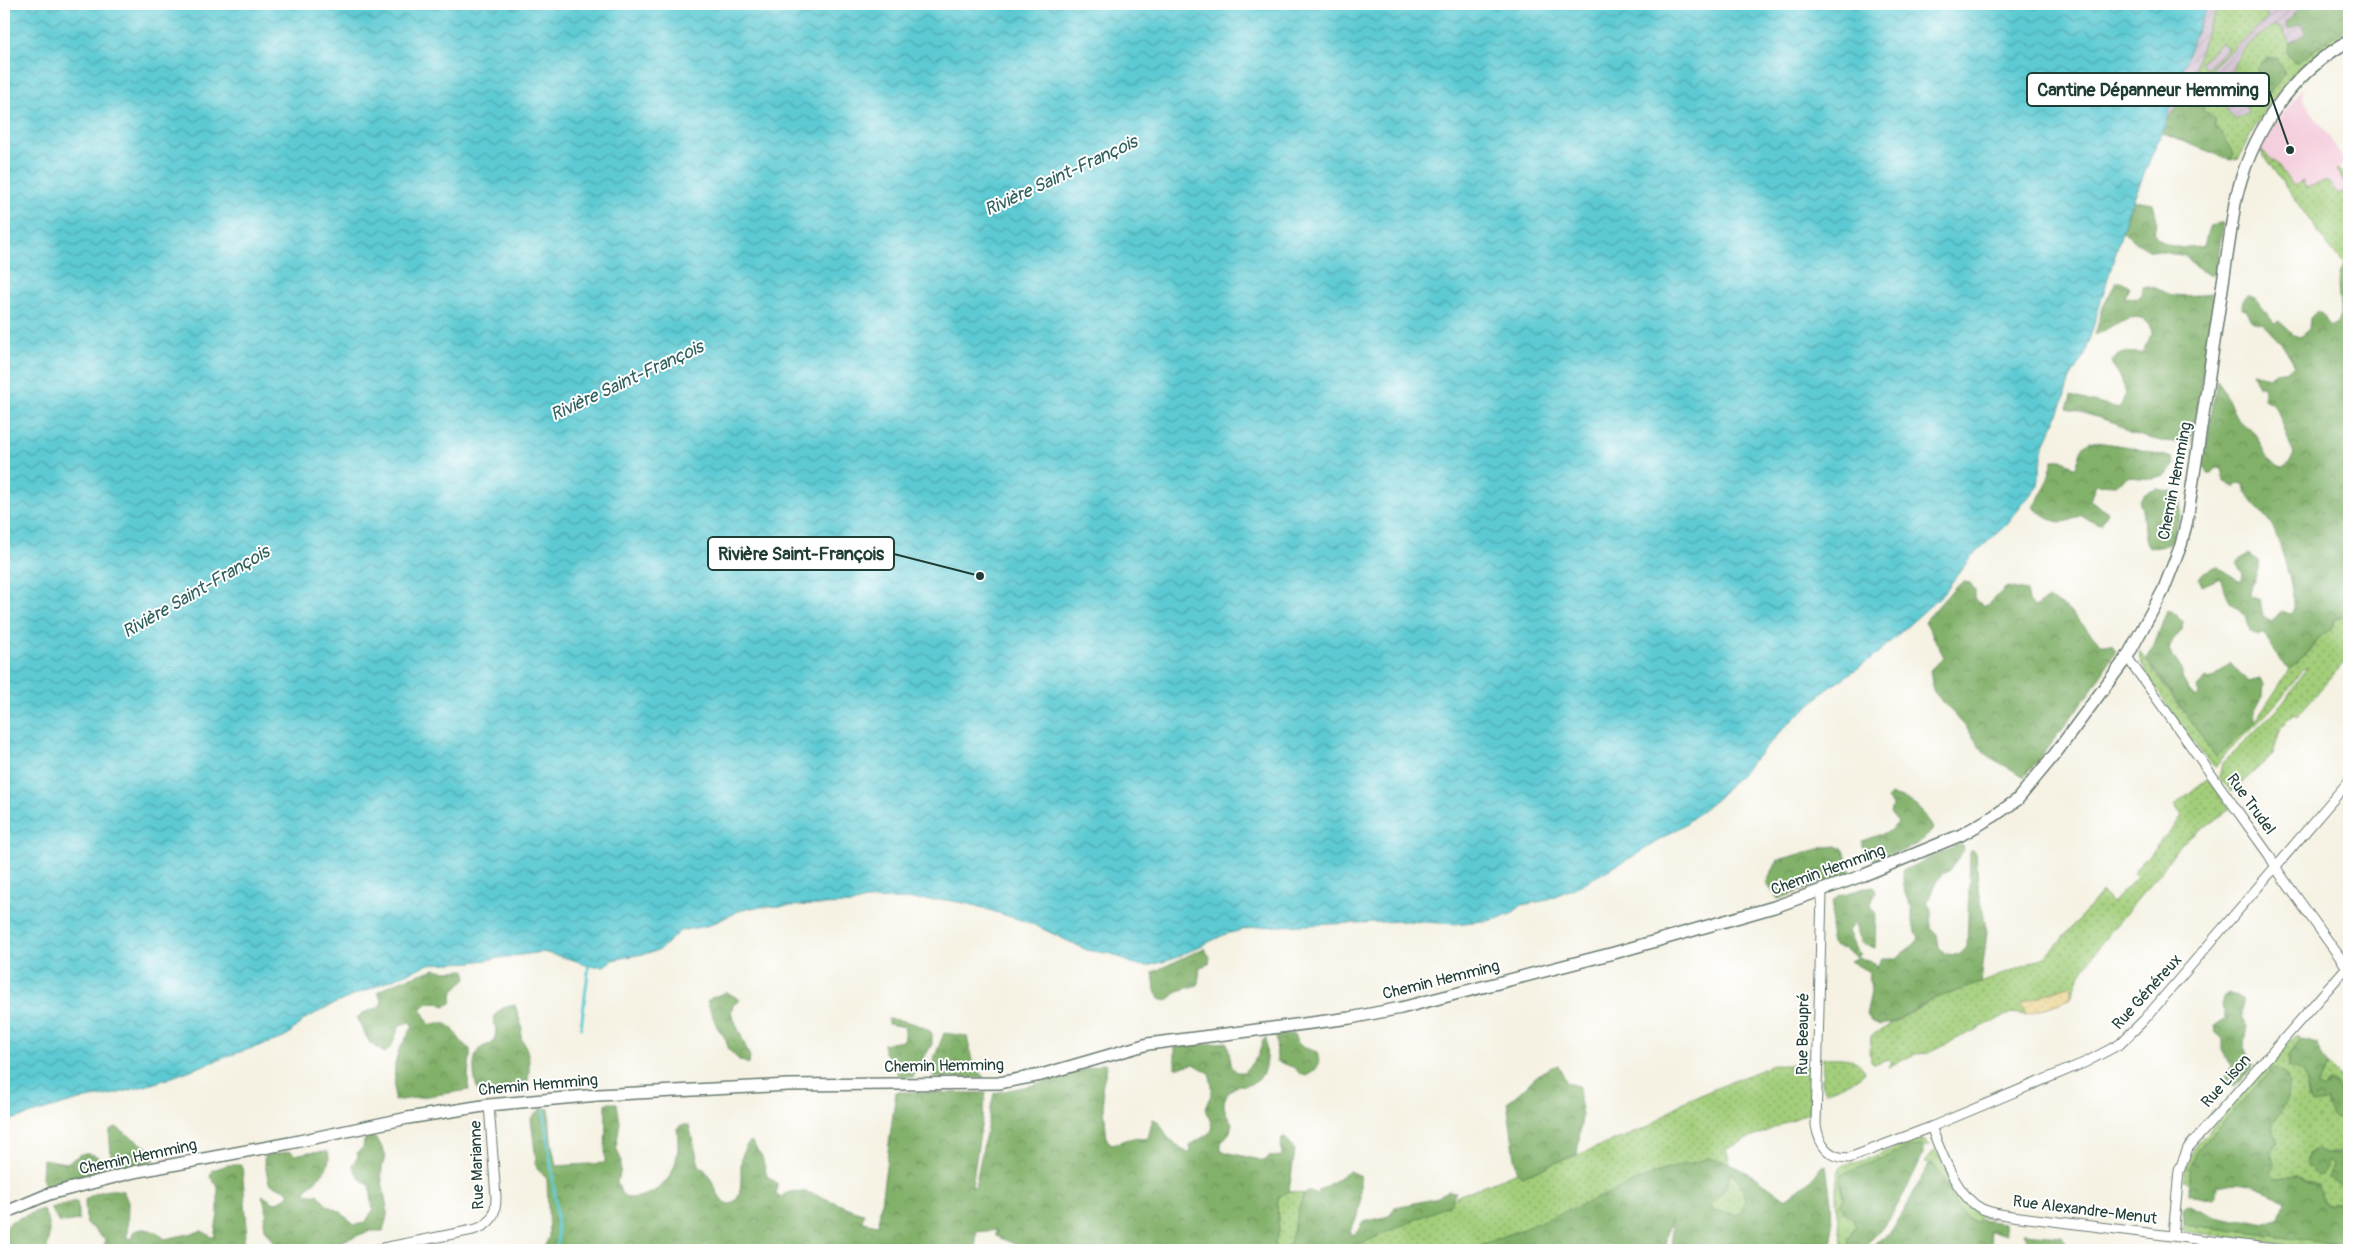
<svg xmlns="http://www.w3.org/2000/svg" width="2353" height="1254" font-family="Pangolin,sans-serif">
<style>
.built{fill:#f4cfdd}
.industrial{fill:url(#industrial-furrows)}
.grass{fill:url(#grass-dots);stroke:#618657;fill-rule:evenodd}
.forest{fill:url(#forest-crowns);stroke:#50774f;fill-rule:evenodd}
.sand{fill:url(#sand-dots);stroke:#868c69}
.water{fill:url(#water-waves);stroke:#3e8484}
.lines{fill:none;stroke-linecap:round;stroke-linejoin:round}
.stream{stroke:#5dcad3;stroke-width:3}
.minor-casing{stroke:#6a7c71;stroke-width:11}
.tertiary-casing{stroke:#6a7c71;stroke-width:14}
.minor{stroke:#fff;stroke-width:9}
.tertiary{stroke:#fff;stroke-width:11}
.labels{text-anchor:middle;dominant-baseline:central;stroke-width:4;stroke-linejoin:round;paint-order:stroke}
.street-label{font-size:16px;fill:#1f3d34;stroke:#fff}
.water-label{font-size:18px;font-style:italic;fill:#2e605c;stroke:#fff}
.leader{fill:none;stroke:#1f3d34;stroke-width:2}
.callout-dot{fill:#1f3d34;stroke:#fff;stroke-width:2}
.callout{fill:#fff;stroke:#1f3d34;stroke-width:2}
.callout-label{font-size:18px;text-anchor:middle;font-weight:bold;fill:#1f3d34}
</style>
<defs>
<pattern id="industrial-furrows" width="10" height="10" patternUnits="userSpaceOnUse" patternTransform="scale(1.25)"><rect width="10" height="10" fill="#d0bdcd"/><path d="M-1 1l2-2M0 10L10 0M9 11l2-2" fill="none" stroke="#b2a3b1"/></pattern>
<pattern id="grass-dots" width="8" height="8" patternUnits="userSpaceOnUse" patternTransform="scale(1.25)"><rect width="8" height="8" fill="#a3ce7a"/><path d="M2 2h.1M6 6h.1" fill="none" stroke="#84a865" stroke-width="1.8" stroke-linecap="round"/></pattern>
<pattern id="forest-crowns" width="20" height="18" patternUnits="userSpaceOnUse" patternTransform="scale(1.25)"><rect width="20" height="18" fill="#82b16a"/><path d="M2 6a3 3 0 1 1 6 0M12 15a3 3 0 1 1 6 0" fill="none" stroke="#6a9158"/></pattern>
<pattern id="sand-dots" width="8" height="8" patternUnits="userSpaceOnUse" patternTransform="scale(1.25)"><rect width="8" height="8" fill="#eeda9e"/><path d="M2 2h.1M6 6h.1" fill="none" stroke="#ccbc89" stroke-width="1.8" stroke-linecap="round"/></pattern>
<pattern id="water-waves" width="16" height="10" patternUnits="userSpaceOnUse" patternTransform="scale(1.25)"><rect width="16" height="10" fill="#5dcad3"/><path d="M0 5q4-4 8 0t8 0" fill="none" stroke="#4ca5ac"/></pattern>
</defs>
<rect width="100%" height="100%" fill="#fff"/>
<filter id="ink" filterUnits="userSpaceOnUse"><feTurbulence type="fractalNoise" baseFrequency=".02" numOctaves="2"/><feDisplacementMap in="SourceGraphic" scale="10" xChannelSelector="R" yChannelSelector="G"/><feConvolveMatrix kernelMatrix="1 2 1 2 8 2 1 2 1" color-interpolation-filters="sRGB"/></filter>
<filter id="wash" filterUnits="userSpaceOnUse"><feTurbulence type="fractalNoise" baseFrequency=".0096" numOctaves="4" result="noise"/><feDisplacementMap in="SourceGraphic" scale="20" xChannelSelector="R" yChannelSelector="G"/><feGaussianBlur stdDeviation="1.12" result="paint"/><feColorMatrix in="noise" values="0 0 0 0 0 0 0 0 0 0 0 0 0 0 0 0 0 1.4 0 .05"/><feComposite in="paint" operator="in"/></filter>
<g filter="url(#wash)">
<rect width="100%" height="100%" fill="#f5f2e3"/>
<!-- built -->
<path class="built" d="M2303,88V99L2346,162L2338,169L2349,181V268L2331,250L2260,151L2273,127Z"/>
<!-- industrial -->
<path class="industrial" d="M2209,4H2349V25L2312,50L2239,142L2231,160L2161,133L2193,39Z"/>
<!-- grass -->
<path class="grass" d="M2220,4H2251L2253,8L2265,10L2268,18L2214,65L2201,92L2218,99L2235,120L2249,113C2245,104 2238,97 2235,89C2223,58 2254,39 2275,25L2286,32L2284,33L2290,43L2286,53L2296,63L2349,25V33C2299,60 2262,106 2239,158L2231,160L2233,153C2225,144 2226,133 2214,127V119L2203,112V105L2196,100L2184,102L2208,27ZM2221,42L2228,49L2206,69L2200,62ZM2257,69L2286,73L2267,96L2262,91Z
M2262,150L2272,161H2274L2294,186L2303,181L2306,188L2327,180L2338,195L2348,188L2336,170L2338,169L2349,181V268L2331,250L2260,151Z
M2349,611V657L2297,716L2294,714L2281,727L2273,754L2232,792L2219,777L2222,764L2283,703L2307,668L2303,669C2282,701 2257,724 2229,750C2224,755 2220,764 2214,767C2202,758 2147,678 2141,662C2139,658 2139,655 2140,651L2183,712L2255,722L2290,669L2314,647L2319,637L2334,627L2335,619L2343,617Z
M2207,779L2229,810L2179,845L2162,870L2102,942L2080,975L2070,999L2072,988L2022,1003L2026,1015L2011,1013L1933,1050L1930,1053L1915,1054L1888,1067L1892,1062L1888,1059L1874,1064L1871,1062L1870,1050L1871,1036L1936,998L1981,983L2047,956L2102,892L2112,903L2137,877L2133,873L2182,817L2174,805Z
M2296,1034L2301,1039C2294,1048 2286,1055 2289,1067L2300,1071L2304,1076L2309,1099L2319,1103L2328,1101V1108L2343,1106L2339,1097L2328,1083L2323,1089L2319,1088L2317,1085L2328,1065L2349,1087V1149L2327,1155L2312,1150L2306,1159L2326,1164L2327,1160L2333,1164L2332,1171L2345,1187L2349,1186V1204L2335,1203L2328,1205L2322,1203L2319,1192L2311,1183L2305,1182L2297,1176L2277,1178L2271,1172L2273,1157L2270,1153L2275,1136L2272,1132V1123L2230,1115C2209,1137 2191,1150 2189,1182L2183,1181L2188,1160L2197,1143Z
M1823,1058C1837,1058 1858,1055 1864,1071L1858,1079L1825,1092L1822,1082Z
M1772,1065H1811L1810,1112L1726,1149L1730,1163L1721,1160L1467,1250H1346L1448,1205L1455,1197L1517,1172L1522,1176L1647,1128L1683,1102Z
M1916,1139L1926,1141L1930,1145L1923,1147L1920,1145L1844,1199L1843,1211L1853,1218L1856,1225L1852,1232L1849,1248L1851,1250H1844C1839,1236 1829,1173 1844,1165C1848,1163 1854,1163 1859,1162C1878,1155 1897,1147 1916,1139Z
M1935,1150C1953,1176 1950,1199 1983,1215L1975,1223L1961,1213L1934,1165L1925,1163Z
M1730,1172C1742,1179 1752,1206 1737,1215L1713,1212L1711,1205L1727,1186Z
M1289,1191L1303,1194V1200L1290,1243L1280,1250L1274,1245L1279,1232L1276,1204L1279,1198Z
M2184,1224L2349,1246V1250H2329L2182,1231Z"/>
<!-- forest -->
<path class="forest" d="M2303,4H2349V25L2296,63L2286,52L2290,43L2306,33L2300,23L2289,30L2286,23Z
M2270,58H2276L2286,73L2266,97L2262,91L2257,69L2262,62Z
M2191,100L2201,101L2204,112L2209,113L2214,119V127C2226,133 2225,144 2234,153L2231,160L2161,133C2167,119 2175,105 2191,100Z
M2133,200L2153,203L2157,220L2154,233C2163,248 2188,250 2204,246L2209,227L2216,223H2223L2216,273L2212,276L2198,269L2186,256L2149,250L2137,243L2122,230Z
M2345,264L2349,268V592L2345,596L2349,597V611L2343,617L2335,619C2332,634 2325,630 2318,640C2310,651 2301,660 2290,669L2279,659L2264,633L2258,636L2250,631L2246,616L2230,602L2220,578L2202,586L2199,578L2204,572L2217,566C2222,571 2234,577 2241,581L2243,574L2237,565L2239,560L2249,554L2259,561C2259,574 2250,584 2250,596L2260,600C2263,609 2260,617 2270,621L2282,611L2290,614L2294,612C2297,597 2279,537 2271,524C2261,509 2245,501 2244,484L2237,483L2234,487L2224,481L2221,469L2216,468L2211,473H2207L2203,465L2217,380C2229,393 2230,413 2243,425C2247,429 2252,428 2255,434C2265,450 2262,457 2281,468C2288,466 2291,461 2294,454C2288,443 2281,414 2273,405C2270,402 2266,401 2263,398L2265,388L2262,384L2258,387L2253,373L2270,377L2277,372H2285L2295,365L2283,345L2262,323L2253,322L2246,310L2242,309C2242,302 2242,299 2248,295L2256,299L2274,323L2279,321L2294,335L2300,337L2309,329L2310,318L2317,311L2323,314L2330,326C2353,322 2327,281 2345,264Z
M2116,282H2123L2129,286L2125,298L2140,297L2143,286C2155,285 2159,291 2169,294C2178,297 2207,295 2216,293L2191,443L2161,441L2128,433L2116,423L2067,408L2071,396L2119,409C2133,384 2118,383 2112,361C2120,350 2130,353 2142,353L2153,331C2140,302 2114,327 2095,335L2103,307Z
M2090,441L2130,447L2173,458L2174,465L2166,476L2153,479L2128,477L2115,485L2096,484L2090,500L2108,512L2101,524L2095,523L2081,515C2060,528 2051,521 2033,507L2046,486L2053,460C2064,459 2069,461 2075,469C2081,458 2078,447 2090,441Z
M2157,489L2177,492L2181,500L2180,516L2170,544L2149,548C2140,533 2147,517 2139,501L2146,493Z
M1964,582L1970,583L1975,590V600L1984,606C1995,602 1998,593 2007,587L2027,591L2029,601L2034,607L2049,599C2068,605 2087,630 2101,644H2112L2116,651L2088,695L2025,777L1986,755L1965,726L1933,691L1930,670L1944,657L1925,621L1955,587Z
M2167,611H2172L2183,621L2182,630L2169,646L2170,653L2182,669V678L2191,694L2196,698L2199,695L2197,687L2206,678L2210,680L2231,663L2248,682L2260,679L2264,683L2263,697C2255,705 2254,711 2255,722L2216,757L2147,659L2153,648Z
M1891,795C1910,798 1925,811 1933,829C1921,847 1896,853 1876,861C1868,856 1863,851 1862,841L1889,831L1898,823L1890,813L1892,805L1887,799Z
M1957,845L1963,846L1964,850L1949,871L1941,875L1935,884L1927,903L1931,909V928L1937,934L1939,947L1946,954L1959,955L1967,947L1970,852L1972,849L1976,853L1978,885L1987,932L1981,983L1936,998L1891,1023L1880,1025L1871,1021L1866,1015L1871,992L1869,972L1850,961L1857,958L1875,963L1876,968L1882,958H1897C1904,950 1914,947 1919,938L1912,923V908L1905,893L1902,871Z
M1837,846L1844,850L1850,869V873L1778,899L1766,883L1778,860L1826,847Z
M1873,886L1876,891L1870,906L1876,913L1875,948L1862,943L1854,923L1848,931L1856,950L1861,954L1857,957L1845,949L1835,947L1830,940L1833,901L1840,895Z
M1204,948L1210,957L1209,964L1200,967L1198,985L1178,991L1167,1001L1159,999L1155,990L1153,972Z
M435,969L444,971L465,970L467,978L453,991L451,1003L445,1006L436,1002L426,1004L421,1010L430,1025C456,1016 452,1038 470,1049C471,1063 466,1075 469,1090L394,1101L395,1064L399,1050L413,1026L409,1022L400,1025L391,1047L385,1053L370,1043L357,1019L361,1014L380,1006L382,1001L377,993C394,981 415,976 435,969Z
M727,992L740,1000L733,1005L731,1012L750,1057L749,1064L739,1060L729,1050L725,1038L717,1027L707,1001L713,997Z
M2228,993L2242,999V1016L2247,1026L2244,1044L2253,1063L2252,1069L2235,1086L2227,1083L2225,1077L2231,1067L2223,1052V1039L2215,1032L2214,1026L2225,1019V1014L2221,1007L2223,997Z
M515,1005L522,1027L521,1038C533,1055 529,1074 526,1093L480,1097C473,1080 467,1046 492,1044C497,1035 497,1029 493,1020C497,1010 504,1006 515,1005Z
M888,1019C902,1020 922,1024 932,1033V1044L913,1077L898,1076L895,1063L884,1053V1044L903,1041L905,1027L888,1024Z
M944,1033L967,1036L972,1061L984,1078H934L933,1061Z
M1294,1034C1298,1048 1304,1047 1317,1052C1321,1065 1318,1070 1306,1076L1300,1074L1295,1068L1277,1061L1276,1037L1278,1035Z
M1266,1038C1267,1060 1268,1088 1238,1085C1221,1097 1220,1105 1232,1123L1230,1132L1221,1143V1151L1264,1161L1269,1157L1282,1156L1281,1139L1285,1138L1295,1150L1289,1191L1279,1198L1277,1204L1279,1232L1274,1245L1280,1250H1028L996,1236V1230L976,1232V1250H543L549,1237L547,1179L537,1169L531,1118L542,1108L549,1109L551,1140L556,1166L605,1163L606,1103H617L620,1123L616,1147L621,1160L620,1174L617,1181L621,1193L628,1198C669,1196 682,1165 677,1128L681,1125H689L699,1165C714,1174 713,1195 728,1205C753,1196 730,1156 751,1141L762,1157L767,1176L777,1183L776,1195L781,1197C800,1179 841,1209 864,1213L862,1222L878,1225L896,1092L986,1093L972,1186L975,1187L994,1093L1038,1084L1105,1063L1107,1067L1102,1087L1107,1140L1112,1144L1133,1138L1144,1139L1148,1138L1153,1119L1159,1122L1169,1139L1188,1153L1191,1152L1190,1146C1197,1139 1205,1138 1212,1130C1212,1122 1208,1117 1206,1110C1205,1103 1212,1097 1212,1090C1213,1084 1209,1081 1211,1074L1194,1064L1175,1068V1047L1227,1042L1232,1067L1237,1072H1244L1258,1056L1263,1040Z
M2301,1039L2317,1043L2328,1065L2317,1085L2323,1089L2330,1081L2336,1083L2344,1113L2341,1118L2336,1119L2331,1116L2328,1101L2313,1104C2306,1095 2309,1079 2301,1072C2298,1070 2293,1069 2289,1067V1054Z
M1558,1065L1567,1083L1579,1086L1582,1117L1577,1154L1522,1176L1517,1172L1507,1102C1526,1090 1535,1071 1558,1065Z
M2273,1068L2283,1072L2290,1084C2288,1091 2287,1098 2285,1104C2277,1123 2268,1120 2277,1142L2270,1153L2275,1165L2271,1172L2277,1178L2297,1176L2305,1182L2318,1185L2322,1203L2328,1205L2335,1203L2349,1204V1246L2184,1224L2183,1208L2187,1204L2216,1217L2235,1221L2251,1220L2266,1223L2279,1218L2284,1201C2265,1189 2243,1178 2220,1186L2214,1199H2212L2189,1194L2190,1167L2198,1149Z
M116,1127L154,1152V1161L112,1171C112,1157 109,1144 110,1130Z
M371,1135L379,1142L386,1156C376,1175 386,1193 387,1211C388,1218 384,1224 383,1231H370L331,1245L306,1250H280L265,1229L264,1220L267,1213L262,1195L274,1203L288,1197L290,1192L269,1183L264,1160L265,1156L291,1151L295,1155L309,1152L328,1151C333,1169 317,1178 306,1190L305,1194H318L328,1206L341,1212L354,1225L365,1223L373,1210L370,1186L359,1178L352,1165L358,1157L357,1152L363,1148L364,1140Z
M1921,1145L1923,1147V1154C1911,1180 1883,1246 1851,1250L1848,1241L1856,1225C1852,1216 1844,1213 1840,1204L1844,1198L1840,1180L1842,1175L1904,1149Z
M2316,1149C2325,1157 2339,1155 2349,1149V1186L2339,1185L2329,1179L2333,1164L2327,1161L2325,1171L2321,1175L2316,1174L2306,1164L2308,1154Z
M81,1154C96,1153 103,1157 106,1172L81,1178L46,1189L42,1178L43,1159L67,1163Z
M1709,1158C1738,1163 1763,1182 1786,1199L1813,1178L1821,1167L1826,1165L1831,1201L1833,1250H1673L1671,1220L1666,1238V1250H1467L1528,1227L1664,1170ZM1730,1172C1742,1180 1752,1206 1737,1215L1713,1211L1711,1205L1727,1186Z
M228,1165H242L247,1227L242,1247L245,1250C225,1250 206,1246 186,1247L184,1250H104L105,1239L86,1223L85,1200C95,1191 111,1188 123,1191L128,1201L127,1239L132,1238L133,1232C145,1225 155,1231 165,1239L202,1231L214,1238L218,1214V1187L210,1177L212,1170Z
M1929,1165H1934L1961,1213L1974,1222L1981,1220L2004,1223L2005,1234L1989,1232L1994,1250H1866C1878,1242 1890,1233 1898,1221C1910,1203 1917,1183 1929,1165Z
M1349,1171L1360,1176V1205L1358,1216L1350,1231L1353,1235L1357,1232L1363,1222L1389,1216L1395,1207L1434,1199L1449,1191L1456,1192L1449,1205L1346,1250H1281L1290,1243L1303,1194L1308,1191L1317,1195L1318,1190C1326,1188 1340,1176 1349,1171Z
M77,1201L79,1220L60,1223L50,1208Z
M42,1209C52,1223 49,1234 47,1250H4V1228L12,1221Z
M2023,1233L2062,1236L2070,1250L2038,1248L2029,1245Z"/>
<!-- sand -->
<path class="sand" d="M2070,985L2072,988L2070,999L2026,1015L2021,1003Z"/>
<!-- water -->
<path class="water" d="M4,4H2209L2193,39L2166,122L2128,212L2085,354L2070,379L2060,410L2044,445L2038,485L2007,524L1971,557L1943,594L1871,659L1829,688L1788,724L1717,799L1685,824L1637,854L1579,886L1543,901L1522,905L1511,914L1493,920L1454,924L1407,921L1255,927L1226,934L1173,959L1148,966L1136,965L1112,954L1087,950L1030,923L970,904L947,900L888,899L865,900L852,904L756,907L741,910L710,925L680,931L658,951L612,960L604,966H588L574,960L542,952L472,962L429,964L329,1006L305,1019L284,1038L240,1052L156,1083L111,1095L79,1100L4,1122Z"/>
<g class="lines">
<!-- stream -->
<path class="stream" d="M581,1028L589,964
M544,1111L556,1204L558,1250"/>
</g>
</g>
<g filter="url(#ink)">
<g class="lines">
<!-- minor casing -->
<g class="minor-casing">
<path id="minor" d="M2127,657L2269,855L2280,874L2349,970
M1822,892L1816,1125C1819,1144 1827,1158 1849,1158L1931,1127L2086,1062L2120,1044L2144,1020L2349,781
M1931,1127C1942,1153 1956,1196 1982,1209C1991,1213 2002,1214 2012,1216L2283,1250
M2173,1236L2179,1171L2188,1148L2347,967
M373,1250L473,1230C491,1225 496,1216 496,1197L489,1105"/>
</g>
<!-- tertiary casing -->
<g class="tertiary-casing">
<path id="tertiary" d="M4,1213L49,1194L134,1172L290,1143L408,1118L489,1105L598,1095L788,1085L999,1083L1041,1075L1148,1044L1350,1018L1401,1008L1614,953L1774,907L1864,875L1961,835L1994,816L2017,800L2055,754L2127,657L2163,591L2181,545L2187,520L2235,203C2249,137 2289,74 2349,41"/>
</g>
<!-- minor -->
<use href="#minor" class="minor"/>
<!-- tertiary -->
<use href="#tertiary" class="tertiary"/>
</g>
</g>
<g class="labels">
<!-- street labels -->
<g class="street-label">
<text transform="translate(2175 481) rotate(-79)">Chemin Hemming</text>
<text transform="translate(2251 804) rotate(54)">Rue Trudel</text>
<text transform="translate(1828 870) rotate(-20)">Chemin Hemming</text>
<text transform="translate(1441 980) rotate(-14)">Chemin Hemming</text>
<text transform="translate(2147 992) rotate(-48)">Rue Généreux</text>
<text transform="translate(1803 1034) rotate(-89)">Rue Beaupré</text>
<text transform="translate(944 1066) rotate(-1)">Chemin Hemming</text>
<text transform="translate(2226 1081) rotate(-48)">Rue Lison</text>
<text transform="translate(538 1085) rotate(-5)">Chemin Hemming</text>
<text transform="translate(138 1157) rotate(-12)">Chemin Hemming</text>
<text transform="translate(477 1165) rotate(-92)">Rue Marianne</text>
<text transform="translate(2085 1210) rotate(7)">Rue Alexandre-Menut</text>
</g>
<!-- water labels -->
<g class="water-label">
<text transform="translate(1061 176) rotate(-25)">Rivière Saint-François</text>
<text transform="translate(627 381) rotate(-25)">Rivière Saint-François</text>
<text transform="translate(196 592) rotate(-30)">Rivière Saint-François</text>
</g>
</g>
<!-- callouts -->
<path class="leader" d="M2290 150L2269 90M980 576L894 554"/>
<g class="callout-dot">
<circle cx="2290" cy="150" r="5"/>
<circle cx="980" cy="576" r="5"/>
</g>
<g class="callout">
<rect x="2027" y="73" width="242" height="33" rx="5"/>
<rect x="708" y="537" width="186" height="33" rx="5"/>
</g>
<g class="callout-label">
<text x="2148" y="96">Cantine Dépanneur Hemming</text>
<text x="801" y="560">Rivière Saint-François</text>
</g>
<!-- margin -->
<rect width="2353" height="1254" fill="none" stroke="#fff" stroke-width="20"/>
</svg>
